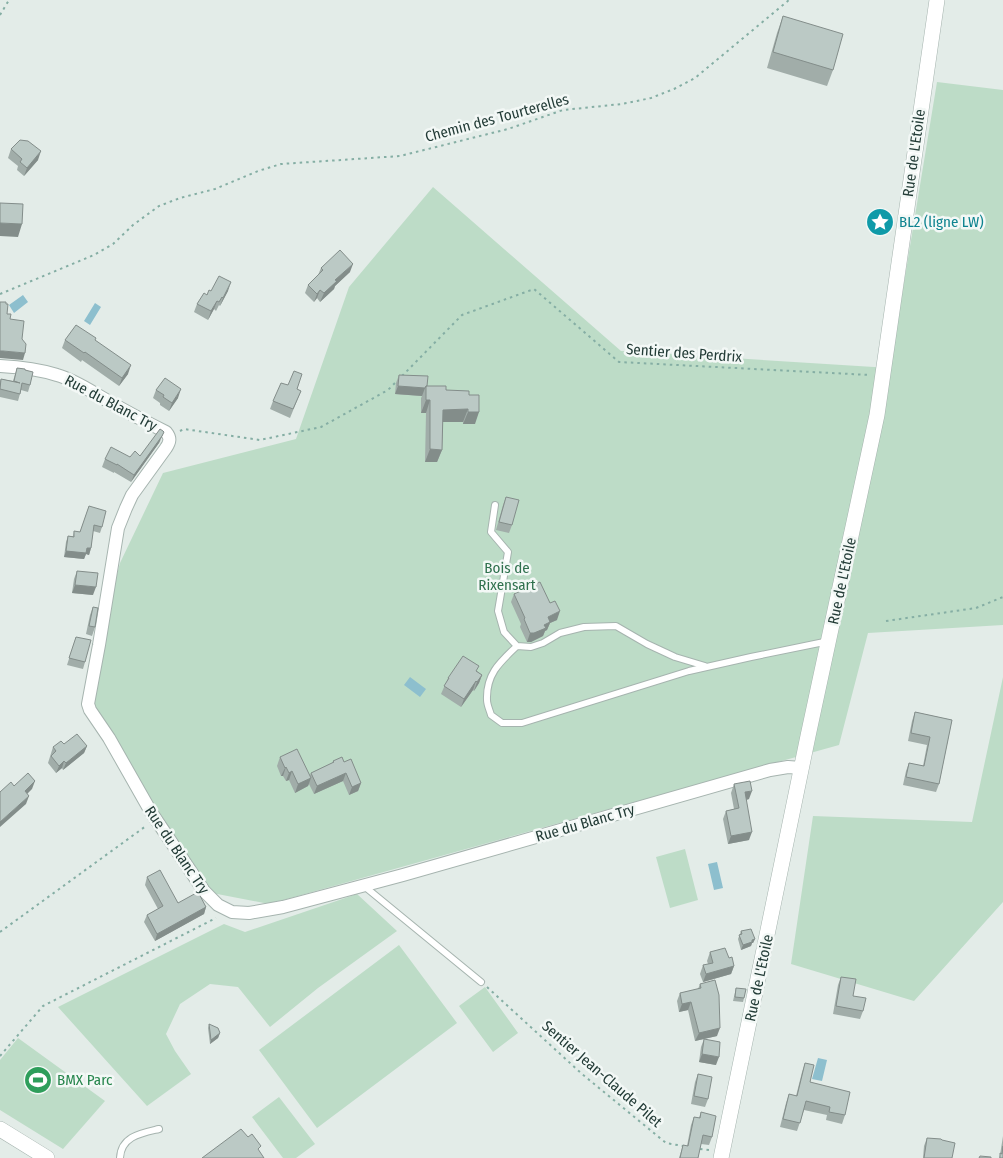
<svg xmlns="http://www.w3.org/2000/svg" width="1003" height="1158" font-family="'Fira Sans Condensed',sans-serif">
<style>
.green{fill:#bddcc7}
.water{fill:#8dbfce}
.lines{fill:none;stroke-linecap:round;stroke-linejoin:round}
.service-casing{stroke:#a6b4af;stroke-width:8}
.minor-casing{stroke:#a6b4af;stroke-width:14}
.tertiary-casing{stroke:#a6b4af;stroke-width:16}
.path{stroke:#85aea4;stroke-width:2;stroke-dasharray:2.5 4;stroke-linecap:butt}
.service{stroke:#fff;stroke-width:6}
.minor{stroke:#fff;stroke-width:12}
.tertiary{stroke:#fff;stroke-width:15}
.wall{fill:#a1ada9}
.shaded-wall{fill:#838d8a}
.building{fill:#bbc9c5;stroke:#838d8a}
.labels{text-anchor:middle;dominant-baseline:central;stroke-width:5;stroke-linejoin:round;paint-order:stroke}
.street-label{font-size:15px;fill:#233c37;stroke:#f3f8f6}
.culture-label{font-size:15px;fill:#0d838f;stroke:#f3f8f6;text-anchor:start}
.park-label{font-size:15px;fill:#30714e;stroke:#f3f8f6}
.leisure-label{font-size:15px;fill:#27864d;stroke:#f3f8f6;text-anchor:start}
</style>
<rect width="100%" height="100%" fill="#e3ece8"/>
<!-- green -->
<path class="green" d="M937,82L1003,90V625L868,633L839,745L269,904L207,892L85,697L120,563L163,473L296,439L349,287L433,187L621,351L890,368Z
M1003,677V902L914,1001L791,964L813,816L972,822Z
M685,849L698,900L670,908L656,857Z
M357,894L397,931L318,988L270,1027L238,987L210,984L180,1004L166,1034L175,1051L191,1074L147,1106L58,1007L224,924L245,932Z
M399,945L457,1023L317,1128L259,1050Z
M485,987L518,1033L493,1052L459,1006Z
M18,1038L105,1101L63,1149L0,1110V1060Z
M279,1097L315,1144L296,1158H283L252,1117Z"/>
<!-- water -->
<path class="water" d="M23,295L28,302L14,313L9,305Z
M95,303L101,307L90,325L84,321Z
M410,677L426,689L420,697L404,685Z
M717,862L723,888L714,890L708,864Z
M818,1058L827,1060L822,1081L812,1079Z"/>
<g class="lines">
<!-- service casing -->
<g class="service-casing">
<path id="service" d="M495,505L491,532L508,552L498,611L504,632L517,646C500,662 486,674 487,700C487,705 490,711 491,715L502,723H522L689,671L751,657L829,641
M517,646L531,647L543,643L560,633L584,627L616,626L647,644L675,657L705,666
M364,886L481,982
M120,1158C121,1136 142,1133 159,1129"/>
</g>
<!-- minor casing -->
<g class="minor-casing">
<path id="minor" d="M0,366C19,367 38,369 57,375C75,380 92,392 108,401C127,412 146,422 166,432C171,438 170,442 166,448L132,495L126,508L118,528L99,645L88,704L90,710L109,738L151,812L204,891L218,905L232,912L249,913L283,907L403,875L770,770L788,767L801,768"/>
</g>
<!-- tertiary casing -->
<g class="tertiary-casing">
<path id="tertiary" d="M0,1129L47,1158
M721,1158L808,736L877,415L937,0"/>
</g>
<!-- path -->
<path class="path" d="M0,15L9,0
M0,294L94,255L113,244L133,225L159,206L180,198L215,189L258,171L281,164L400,156L508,129L563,110L622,104L651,98L674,89L695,78L789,0
M402,376L462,315L534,289L619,362L870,375
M180,431L184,429L260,440L321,427L388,390L397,381
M886,621L976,608L1003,597
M0,932L146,826
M487,987L582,1074L666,1143L683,1146
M0,1056L43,1006L216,918
M700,1149L710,1150"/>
<!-- service -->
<use href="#service" class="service"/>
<!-- minor -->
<use href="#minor" class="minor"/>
<!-- tertiary -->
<use href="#tertiary" class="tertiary"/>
</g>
<!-- wall -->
<path class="wall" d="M783,16L833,70L827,86L767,68L777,33Z
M11,149L38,160L24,176L17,170L18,166L8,158Z
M321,268L350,272L335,286L334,289L320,302L317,298L314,302L305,293L308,285L318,275Z
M211,291H228L220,306L219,305L216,311L214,309L208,320L194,312L197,304Z
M65,340H95L128,374L119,386L82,360L81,362L62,348Z
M17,368L25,370L30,385L28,392L21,390L18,401L0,397V381L1,379L13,381Z
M399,375L427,386L469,395L475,424H463V422H443L442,450L437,462H425L426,413H421V398L422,396L395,394L396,383Z
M297,389L301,391L290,418L270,409L273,401Z
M156,390L178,398L169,411L160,405V403L153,398Z
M161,440L131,482L114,472V473L102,467L105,459L140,456Z
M506,497L512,525L509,533L496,530L503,505Z
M89,506L102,527L100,533L93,531L91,548L89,555L86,554L84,559L64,557L66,542L68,536H73L74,531L80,532Z
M77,571L93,595L72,593L74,579Z
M514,594L557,620L550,623L547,630L545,631L543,636L531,642H527L520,627L521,624L511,602Z
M93,607L95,627L92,636L86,634L90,615Z
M76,637L85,662L83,669L67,665Z
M477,671L482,675L479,683L474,691L473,690L461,707L441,694L448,678Z
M915,712L952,720L939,784L936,792L903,785L906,771L909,763L923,766L927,745L908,741L912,721Z
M64,744L87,746L84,753L63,770L62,768L56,773L48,763L53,747Z
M280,757L310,775L311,773L332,763L333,761L344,762L361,783L358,791L349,795L343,781L314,794L309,784L308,786L295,793L289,780L286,781L283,776H281L277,766Z
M734,784L749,799L746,800L749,840L728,844L723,819L726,811L734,809L731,793Z
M147,877L178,903L206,907L204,914L155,941L144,922L147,915L158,909L145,885Z
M741,931L755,939L753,943H752L751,946L741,950L738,939Z
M710,952L729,958L734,966L731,974L703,982L700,974L703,965L708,964L707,961Z
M841,977L863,1011L860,1019L833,1014L838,985Z
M700,984L717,1036L695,1041L688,1010L679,1012L677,1001L680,993L698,989Z
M736,988L744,998L743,1002L733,1001Z
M209,1024L220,1033L218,1038L210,1044L208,1028Z
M704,1039L716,1065L699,1062L701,1047Z
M805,1063L810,1082L845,1115L842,1124L826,1120L827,1115L804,1110L797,1131L780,1127L786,1103L789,1094L796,1096L802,1072Z
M698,1074L708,1099L705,1107L691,1104L695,1082Z
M701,1112L712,1137L709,1145L701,1144L698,1158H679L683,1145L687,1146L691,1125L694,1117L699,1118Z
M1003,1136V1158H999L1000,1155Z
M927,1138L952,1158H923L924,1146Z"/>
<!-- shaded-wall -->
<path class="shaded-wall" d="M41,151L38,160L24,176L27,168Z
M0,223L22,224L18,237L0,236Z
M353,264L350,272L335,286L334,289L320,302L324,293L335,280Z
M231,282L228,291L220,306L223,298Z
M320,290L317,298L314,302L317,294Z
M217,301L214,309L208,320L211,311Z
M0,351H3L25,353L23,360L0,358Z
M131,365L128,374L119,386L122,378Z
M398,386L425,388L422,396L395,394Z
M181,389L178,398L169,411L172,403Z
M426,400H430L426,413H421Z
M468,409L463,422H439L443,410Z
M468,412H479L475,424H463Z
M164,432L159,443L131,482L134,475Z
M430,449L442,450L437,462H425Z
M87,548H91L89,555L86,554L84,559L64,557L66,551Z
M75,585L96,587L93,595L72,593Z
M560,611L557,620L550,623L547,630L545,631L543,636L531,642H527L530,633L548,617Z
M482,675L479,683L474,691L477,682Z
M476,681L473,690L461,707L464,699Z
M87,746L84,753L63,770L66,763Z
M64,761L62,768L56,773L59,766Z
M286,767L283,776H281L285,768Z
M292,771L289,780L286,781L289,773Z
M346,773L343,781L314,794L317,786Z
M311,778L308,786L295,793L298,784Z
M35,781L32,789L22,799L25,791Z
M361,783L358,791L349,795L352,787Z
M752,791L749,799L742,801L745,792Z
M29,796L26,804L0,827V822Z
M752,832L749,840L728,844L731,836Z
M206,907L204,914L155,941L157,934Z
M755,939L753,943H752L751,946L741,950L743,945L752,940Z
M734,966L731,974L703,982L706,974Z
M691,1002L688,1010L679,1012L682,1004Z
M720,1028L717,1036L695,1041L699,1033Z
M220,1033L218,1038L210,1044L211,1040Z
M702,1054L719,1057L716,1065L699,1062Z"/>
<!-- building -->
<path class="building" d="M783,16L843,34L833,70L773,52Z
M20,140L28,141L41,151L27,168L20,162L22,159L11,149Z
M0,203L23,204L22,224L0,223Z
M340,250L353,264L335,280L337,281L324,293L320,290L317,294L308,285L323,270L321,268Z
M219,276L231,282L223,298L222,297L219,302L217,301L211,311L197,304L204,293L207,295L209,290L211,291Z
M0,302H6V304H8L7,314H11L10,319L24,321L22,339L26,344L25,353L3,351H0Z
M76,325L96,338L95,340L131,365L122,378L85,352L84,353L65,340Z
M17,368L25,369V370L33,372L30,385L22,383L20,394L0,389L1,379L20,383L14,381Z
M294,371L302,374L297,389L301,391L293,409L273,401L281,383L288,385Z
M399,375L428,376L427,386H426L425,388L398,386Z
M165,378L181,389L172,403L163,397L164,395L156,390Z
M426,386H446V390L469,391V395H479V412H468V409L443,410L442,450L430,449V400H426Z
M160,429L163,431L164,432L162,436L134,475L117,464V465L105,459L111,447L130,457L135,451L140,456Z
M506,497L519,500L512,525L499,522Z
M89,506L106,511L102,527L94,525L91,548H87L86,553L66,551L68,536L74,537V531L80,532Z
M77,571L98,573L96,587L75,585Z
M540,582L550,603L555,601L560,611L548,617L550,622L544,625L546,628L534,633H530L524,619L525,618L514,594Z
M93,607L98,608L95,627L89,626Z
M76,637L91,640L85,662L69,658Z
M463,656L479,666L476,671L482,675L477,682L476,681L464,699L444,686L449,678H448Z
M915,712L952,720L939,784L906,777L909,763L924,766L930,737L911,733Z
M77,734L87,746L66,763L64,761L59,766L51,756L56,751L53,747L61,741L64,744Z
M297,749L311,778L298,784L292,771L289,773L286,767L285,768L280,757Z
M342,757L344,762L351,759L361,783L352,787L346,773L317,786L311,773L334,762L333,761Z
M28,773L35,781L25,791L29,796L0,822V792L11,782L14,786Z
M750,781L752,791L745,792L752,832L731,836L726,811L739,808L734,784Z
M160,870L178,903L198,892L206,907L157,934L147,915L163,906L147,877Z
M751,929L755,939L752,940V942L743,945L739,935L742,934L741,931Z
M725,948L729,958L732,957L734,966L706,974L703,965L713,963L710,952Z
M841,977L856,979L853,996L866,998L863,1011L836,1006Z
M715,980L719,995L720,1028L699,1033L691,1002L682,1004L680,993L701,988L700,984Z
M736,988L746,989L744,998L735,997Z
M209,1024L218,1028L220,1033L211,1040Z
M704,1039L720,1042L719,1057L702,1054Z
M805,1063L814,1065L810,1082L850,1092L845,1115L829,1112L830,1107L806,1101L800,1123L783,1119L789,1094L797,1096Z
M698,1074L712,1077L708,1099L694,1096Z
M701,1112L716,1116L712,1137L703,1135L698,1158H680L683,1145L688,1146L694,1117L700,1118Z
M241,1129L248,1137L252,1134L261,1146L258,1149L264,1158H202Z
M927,1138L941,1139L942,1140L955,1143L952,1158H924Z
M1003,1146V1158H1000V1153L1002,1154Z
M980,1156L991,1157V1158H979Z"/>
<!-- icons -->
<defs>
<g id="sight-disc" transform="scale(1.4375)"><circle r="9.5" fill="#0f9aa8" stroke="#f3f8f6"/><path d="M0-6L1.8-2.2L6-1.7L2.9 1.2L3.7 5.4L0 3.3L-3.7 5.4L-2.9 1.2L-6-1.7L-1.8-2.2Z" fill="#fff"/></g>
<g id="stadium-disc" transform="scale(1.4375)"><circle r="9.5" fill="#2e9e5b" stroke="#f3f8f6"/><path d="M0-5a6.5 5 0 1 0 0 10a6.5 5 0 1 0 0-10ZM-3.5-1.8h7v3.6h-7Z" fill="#fff"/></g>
</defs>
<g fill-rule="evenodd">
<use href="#sight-disc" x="880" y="222"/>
<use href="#stadium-disc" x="38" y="1080"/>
</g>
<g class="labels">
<!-- street labels -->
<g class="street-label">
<text transform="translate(497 118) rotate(-15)">Chemin des Tourterelles</text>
<text transform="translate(914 153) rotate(-82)">Rue de L'Etoile</text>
<text transform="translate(684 353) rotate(4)">Sentier des Perdrix</text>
<text transform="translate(111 403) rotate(28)">Rue du Blanc Try</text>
<text transform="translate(842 581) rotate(-78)">Rue de L'Etoile</text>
<text transform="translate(585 823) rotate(-16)">Rue du Blanc Try</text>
<text transform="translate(177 850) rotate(56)">Rue du Blanc Try</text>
<text transform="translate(759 978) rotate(-78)">Rue de L'Etoile</text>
<text transform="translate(602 1074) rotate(41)">Sentier Jean-Claude Pilet</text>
</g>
<!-- culture labels -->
<g class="culture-label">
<text x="899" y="222">BL2 (ligne LW)</text>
</g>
<!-- park labels -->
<g class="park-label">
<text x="507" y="568">Bois de<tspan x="507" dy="17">Rixensart</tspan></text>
</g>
<!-- leisure labels -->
<g class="leisure-label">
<text x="57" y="1080">BMX Parc</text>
</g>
</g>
</svg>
